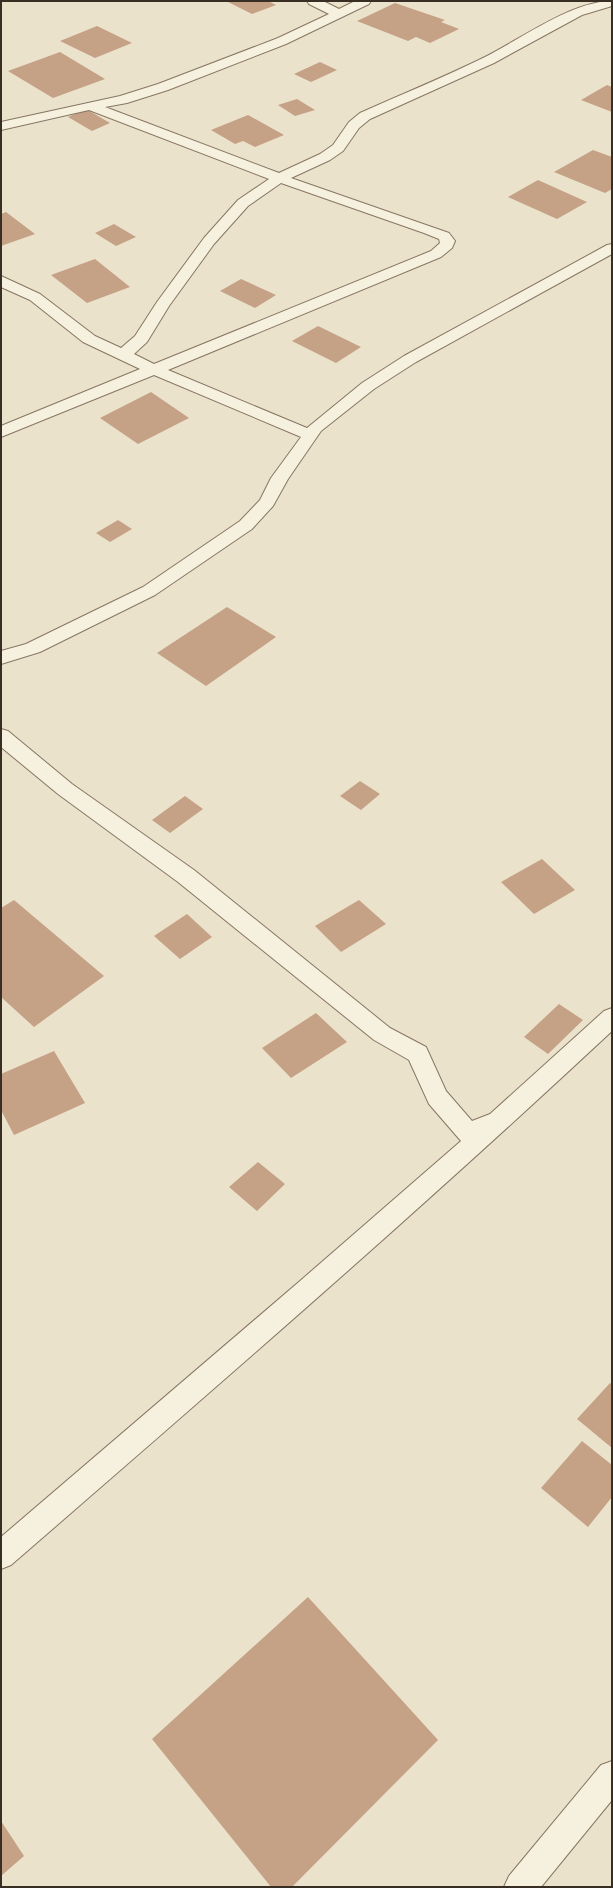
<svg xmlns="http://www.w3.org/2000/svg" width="613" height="1888" font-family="Lora,serif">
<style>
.building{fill:#c5a186}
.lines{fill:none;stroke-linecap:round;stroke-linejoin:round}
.street-casing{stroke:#877661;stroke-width:2}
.street{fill:#f6f0df;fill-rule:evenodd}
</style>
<rect width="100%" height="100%" fill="#ebe2cc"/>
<!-- building -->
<path class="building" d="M226,1H268L276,5L252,14Z
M395,3L445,20L441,22L459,29L430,43L416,37L408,41L357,21Z
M97,26L132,43L95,58L60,41Z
M60,52L105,79L53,98L8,71Z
M320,62L337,70L311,82L294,74Z
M607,85L612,87V112L581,100Z
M297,99L315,110L295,116L278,105Z
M86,109L110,123L92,131L68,117Z
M248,115L284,135L255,147L243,141L235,144L211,130Z
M593,150L612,157V189L605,193L554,172Z
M538,180L587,202L557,219L508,197Z
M6,212L35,234L1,246V214Z
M114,224L136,237L116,246L95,233Z
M95,259L130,287L87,303L51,275Z
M241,279L276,295L255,308L220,291Z
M318,326L361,347L336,363L292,341Z
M151,392L189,418L138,444L100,418Z
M118,520L132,529L110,542L96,533Z
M227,607L276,637L206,686L157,653Z
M360,781L380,794L361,810L340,796Z
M185,796L203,809L170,833L152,820Z
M542,859L575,890L534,914L501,882Z
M14,900L104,976L34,1027L1,997V908Z
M359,900L386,924L341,952L315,926Z
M187,914L212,937L180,959L154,936Z
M559,1004L583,1020L548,1054L524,1037Z
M316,1013L347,1042L291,1078L262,1048Z
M54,1051L85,1103L14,1135L1,1110V1074Z
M258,1162L285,1184L257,1211L229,1187Z
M610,1383L612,1385V1448L577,1419Z
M582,1441L612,1465V1497L588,1527L541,1488Z
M308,1597L438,1740L292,1887H271L152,1739Z
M1,1821L24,1856L1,1876Z"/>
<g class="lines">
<!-- street casing -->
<g class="street-casing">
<path id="street" d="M307,1H323L339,9L355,1H371L369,4L286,44L168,90L127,103L105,107L279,173L320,154L333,145L349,122L360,113C402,94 445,77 485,57C521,39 572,1 612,1V6L582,15L494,63L370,119L359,128L343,151L330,160L291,178L449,233L455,241L452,248L441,257L168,370L307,428L362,383L404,356L607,245L612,244V254L416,362L374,389L321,431L288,479L273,506L252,529L155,595L40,652L1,664V651L26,644L143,587L240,521L260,500L271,478L301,437L154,375L1,437V426L140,369L83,342L30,300L1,287V276L40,294L95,336L121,348L135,336L157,302L204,238L238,200L269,179L89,110L1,130V122L120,96L158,84L278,38L329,14L309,4ZM281,183L424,233L439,239L440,243L431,251L154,364L134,354L147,342L169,306L214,244L248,206Z
M1,729L8,731L72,784L194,870L390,1028L426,1047L446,1091L472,1121L490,1114L604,1011L612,1008V1031C416,1214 214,1389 11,1565L1,1569V1537L300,1281L461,1141L429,1104L409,1060L374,1040L178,882L58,794L1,747Z
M612,1761V1800L541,1887H504L509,1876L601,1765Z"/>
</g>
<!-- street -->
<use href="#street" class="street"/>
</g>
<!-- border -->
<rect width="613" height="1888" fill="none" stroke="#392e23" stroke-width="4"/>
</svg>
